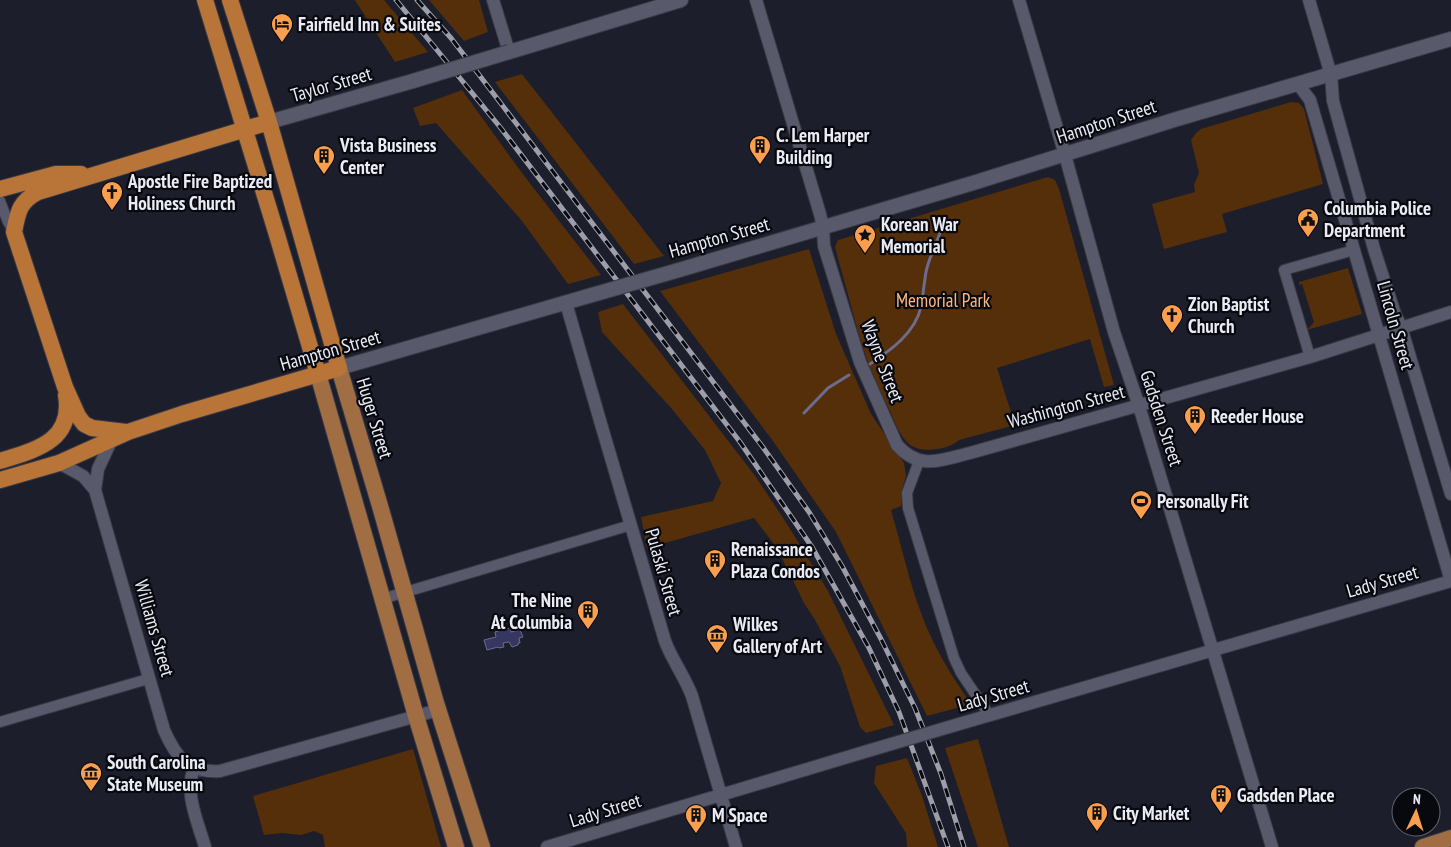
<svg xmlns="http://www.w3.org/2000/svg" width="1451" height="847" font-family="'PT Sans Narrow',sans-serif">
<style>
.green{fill:#542f0a}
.water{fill:#363662;stroke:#6c6c8e}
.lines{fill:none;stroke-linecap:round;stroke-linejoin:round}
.stream{stroke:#6c6c8e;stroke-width:3}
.minor-casing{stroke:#3a3a46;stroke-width:12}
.tertiary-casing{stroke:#3a3a46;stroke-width:14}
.secondary-casing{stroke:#3a3a46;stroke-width:16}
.primary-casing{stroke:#3a3a46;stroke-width:18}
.trunk-casing{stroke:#3a3a46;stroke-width:18}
.minor{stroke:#58596a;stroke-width:10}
.tertiary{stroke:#58596a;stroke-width:12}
.secondary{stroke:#58596a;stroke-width:14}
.primary{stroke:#a16e44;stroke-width:16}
.trunk{stroke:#b97538;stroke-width:16}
.rail-casing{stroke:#9d9eaa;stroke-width:5}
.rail{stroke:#08090f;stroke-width:3;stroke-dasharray:9;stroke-linecap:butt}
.tertiary-bridge-casing{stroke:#3a3a46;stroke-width:14;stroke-linecap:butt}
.secondary-bridge-casing{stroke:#3a3a46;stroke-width:16;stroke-linecap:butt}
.tertiary-bridge{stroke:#58596a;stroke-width:12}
.secondary-bridge{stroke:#58596a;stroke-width:14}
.labels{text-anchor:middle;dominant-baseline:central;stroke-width:4.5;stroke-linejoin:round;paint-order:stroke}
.poi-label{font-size:19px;font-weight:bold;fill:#eaebf5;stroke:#08090f;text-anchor:start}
.street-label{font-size:19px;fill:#eaebf5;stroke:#08090f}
.park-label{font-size:19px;fill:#fbb781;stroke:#08090f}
</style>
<rect width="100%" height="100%" fill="#1d1e2c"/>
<!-- green -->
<path class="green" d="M355,0H384L428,52L395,62Z
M429,0H479L488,32L464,41Z
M522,74L664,256L634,264L495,82Z
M462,90L522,173L601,275L568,284L522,221L436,123L420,126L413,108Z
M1291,102L1299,103L1304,109L1323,184L1222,214L1227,232L1164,249L1152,204L1195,192L1194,185L1199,173L1191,140L1196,133L1201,129Z
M1048,177L1055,180L1059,189L1114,385L1104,387L1090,339L997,368L1015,425L959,440C948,450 921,454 909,444C899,435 895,422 890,411C885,400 879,390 875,379C866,360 860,338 854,317C848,294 841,270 835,247L838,240Z
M809,249L836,334L871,414L904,463L906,476L902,489L901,506L891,510C901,544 909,581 921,613C933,646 951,675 971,704L927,716L836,532L773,441L660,291Z
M1348,268L1362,314L1307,330L1314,322L1302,284L1299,285V282Z
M623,304L756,477L787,524L828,591L894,725L866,733L860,727L840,666L814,618L804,603L777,548L754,518L647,548L641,517L713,501L721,483L705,450L672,409L602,332L598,312Z
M978,739L1009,847H978L945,748Z
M413,749L441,847H325L323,835L314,831L301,835L282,833L264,835L253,796Z
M907,758L922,796L938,847H907L906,833L874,783L876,766Z"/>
<!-- water -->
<path class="water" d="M510,628L511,632L520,630L523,637L519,638L520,643H518V645L512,647L509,642L503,643L504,647L499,648L498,647L487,650L484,640L496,637L495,632Z"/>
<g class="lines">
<!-- stream -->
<path class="stream" d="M870,364C891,350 915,333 921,307C923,296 924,284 926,272C929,257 938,240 943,225
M804,413L828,388L849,375"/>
<!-- minor casing -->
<g class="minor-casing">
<path id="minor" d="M0,201L8,222L14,232
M1310,357L1284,270L1354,250
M919,461L907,493L908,508L954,658L961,673L990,716
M382,599L631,525
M0,722L148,679"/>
</g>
<!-- tertiary casing -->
<g class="tertiary-casing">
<path id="tertiary" d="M493,0L509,52
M756,0L820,214L823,227L824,246L860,362L897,445C920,471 941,460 970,453L1310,357L1451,312
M1019,0L1065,155L1114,332L1139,406L1272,847
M1309,0L1331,75L1333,101L1374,249L1395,314L1401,327L1451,494
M1298,84L1310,100L1451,581
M566,303C598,416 632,528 665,641C672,660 685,677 692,696L736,847
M112,439L98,469L95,490L164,730C176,757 187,773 220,771L438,710
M59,463L83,476L95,490
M966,722L1451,581
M194,768C184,794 198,822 205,847
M547,847L871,750"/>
</g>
<!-- secondary casing -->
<g class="secondary-casing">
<path id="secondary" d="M509,52L681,0
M269,122L413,81
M679,270L973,183L1177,119L1451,39
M339,368L585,297"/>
</g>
<!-- primary casing -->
<g class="primary-casing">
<path id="primary" d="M339,368L380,506L436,703L482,847
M318,374L416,716L456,847
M1423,847L1451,838"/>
</g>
<!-- trunk casing -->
<g class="trunk-casing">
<path id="trunk" d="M205,0L277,235L318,374
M0,189L56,174H81
M126,432L92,428L84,424L78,416L65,387L14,232C18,212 19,202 38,192L269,122
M0,461C34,450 74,442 66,395
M0,480L59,463L128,432L182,414L339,368L269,122L230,0"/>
</g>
<!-- minor -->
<use href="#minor" class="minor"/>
<!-- tertiary -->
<use href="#tertiary" class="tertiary"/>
<!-- secondary -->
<use href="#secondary" class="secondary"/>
<!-- primary -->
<use href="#primary" class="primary"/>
<!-- trunk -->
<use href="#trunk" class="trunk"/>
<!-- rail casing -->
<g class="rail-casing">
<path id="rail" d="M396,0L500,127L740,442L812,547L869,648L899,712L948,847
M417,0L451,38L541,156L762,446L809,512L842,566L881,639L915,708L941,774L964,847"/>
</g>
<!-- rail -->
<use href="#rail" class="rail"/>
<!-- tertiary-bridge casing -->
<g class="tertiary-bridge-casing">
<path id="tertiary-bridge" d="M871,750L966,722"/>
</g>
<!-- secondary-bridge casing -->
<g class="secondary-bridge-casing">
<path id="secondary-bridge" d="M413,81L509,52
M585,297L679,270"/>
</g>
<!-- tertiary-bridge -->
<use href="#tertiary-bridge" class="tertiary-bridge"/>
<!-- secondary-bridge -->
<use href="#secondary-bridge" class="secondary-bridge"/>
</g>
<!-- icons -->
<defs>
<g id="hotel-pin" transform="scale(1.125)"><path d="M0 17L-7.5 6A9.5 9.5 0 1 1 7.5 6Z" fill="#fa9f4e" stroke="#08090f"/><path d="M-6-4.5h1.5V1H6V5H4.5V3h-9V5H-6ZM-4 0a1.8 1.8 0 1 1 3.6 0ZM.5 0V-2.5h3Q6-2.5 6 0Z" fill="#111"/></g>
<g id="building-pin" transform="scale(1.125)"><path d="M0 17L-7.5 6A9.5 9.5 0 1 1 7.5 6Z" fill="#fa9f4e" stroke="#08090f"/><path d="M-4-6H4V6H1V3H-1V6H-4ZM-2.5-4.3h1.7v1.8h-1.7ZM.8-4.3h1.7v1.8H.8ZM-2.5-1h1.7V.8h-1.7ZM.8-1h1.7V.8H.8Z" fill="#111"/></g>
<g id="church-pin" transform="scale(1.125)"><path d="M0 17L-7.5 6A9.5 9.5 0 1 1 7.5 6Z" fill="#fa9f4e" stroke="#08090f"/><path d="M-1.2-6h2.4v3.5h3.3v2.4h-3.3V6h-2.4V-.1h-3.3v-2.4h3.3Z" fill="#111"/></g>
<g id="civic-pin" transform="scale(1.125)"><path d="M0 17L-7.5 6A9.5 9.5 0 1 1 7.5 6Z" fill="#fa9f4e" stroke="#08090f"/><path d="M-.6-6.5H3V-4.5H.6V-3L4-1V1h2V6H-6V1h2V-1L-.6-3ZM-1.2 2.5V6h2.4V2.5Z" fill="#111"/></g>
<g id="sight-pin" transform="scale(1.125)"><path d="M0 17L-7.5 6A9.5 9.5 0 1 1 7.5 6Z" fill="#fa9f4e" stroke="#08090f"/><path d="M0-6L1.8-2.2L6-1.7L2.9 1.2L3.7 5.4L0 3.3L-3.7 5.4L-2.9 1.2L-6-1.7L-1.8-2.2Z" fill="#111"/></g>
<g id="stadium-pin" transform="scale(1.125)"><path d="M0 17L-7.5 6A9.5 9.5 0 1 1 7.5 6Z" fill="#fa9f4e" stroke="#08090f"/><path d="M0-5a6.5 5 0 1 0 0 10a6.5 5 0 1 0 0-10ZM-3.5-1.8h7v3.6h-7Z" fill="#111"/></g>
<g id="museum-pin" transform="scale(1.125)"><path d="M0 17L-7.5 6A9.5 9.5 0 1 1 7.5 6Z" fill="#fa9f4e" stroke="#08090f"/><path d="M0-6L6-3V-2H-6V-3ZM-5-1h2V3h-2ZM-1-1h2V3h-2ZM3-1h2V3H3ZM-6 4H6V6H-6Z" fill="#111"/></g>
</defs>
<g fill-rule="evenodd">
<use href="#hotel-pin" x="282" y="24"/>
<use href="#building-pin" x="760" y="146"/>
<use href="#building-pin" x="324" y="156"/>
<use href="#church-pin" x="112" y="192"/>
<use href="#civic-pin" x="1308" y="219"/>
<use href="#sight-pin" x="865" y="235"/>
<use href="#church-pin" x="1172" y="315"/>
<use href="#building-pin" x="1195" y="416"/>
<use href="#stadium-pin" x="1141" y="501"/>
<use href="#building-pin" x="715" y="560"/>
<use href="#building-pin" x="588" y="611"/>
<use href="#museum-pin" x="717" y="635"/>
<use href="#museum-pin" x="91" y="773"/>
<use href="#building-pin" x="1221" y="795"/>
<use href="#building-pin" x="1097" y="813"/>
<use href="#building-pin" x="696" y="815"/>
</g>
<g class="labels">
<!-- poi labels -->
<g class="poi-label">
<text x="298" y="24">Fairfield Inn &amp; Suites</text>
<text x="776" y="135">C. Lem Harper<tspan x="776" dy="22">Building</tspan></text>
<text x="340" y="145">Vista Business<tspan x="340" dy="22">Center</tspan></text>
<text x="128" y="181">Apostle Fire Baptized<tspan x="128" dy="22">Holiness Church</tspan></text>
<text x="1324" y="208">Columbia Police<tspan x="1324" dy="22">Department</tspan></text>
<text x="881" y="224">Korean War<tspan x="881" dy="22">Memorial</tspan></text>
<text x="1188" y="304">Zion Baptist<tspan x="1188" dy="22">Church</tspan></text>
<text x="1211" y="416">Reeder House</text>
<text x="1157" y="501">Personally Fit</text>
<text x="731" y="549">Renaissance<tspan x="731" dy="22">Plaza Condos</tspan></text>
<text x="572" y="600" text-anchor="end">The Nine<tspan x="572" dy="22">At Columbia</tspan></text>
<text x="733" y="624">Wilkes<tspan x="733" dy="22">Gallery of Art</tspan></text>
<text x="107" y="762">South Carolina<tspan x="107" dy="22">State Museum</tspan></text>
<text x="1237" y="795">Gadsden Place</text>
<text x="1113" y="813">City Market</text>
<text x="712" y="815">M Space</text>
</g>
<!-- street labels -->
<g class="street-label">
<text transform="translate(331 84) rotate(-16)">Taylor Street</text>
<text transform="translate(1106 121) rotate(-18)">Hampton Street</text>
<text transform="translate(719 237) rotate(-16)">Hampton Street</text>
<text transform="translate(1396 325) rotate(74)">Lincoln Street</text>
<text transform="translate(330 350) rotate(-16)">Hampton Street</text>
<text transform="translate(883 361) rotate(69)">Wayne Street</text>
<text transform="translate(1066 406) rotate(-15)">Washington Street</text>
<text transform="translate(375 418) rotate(73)">Huger Street</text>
<text transform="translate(1162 418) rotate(72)">Gadsden Street</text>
<text transform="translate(664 572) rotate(74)">Pulaski Street</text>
<text transform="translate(1382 581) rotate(-16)">Lady Street</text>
<text transform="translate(155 628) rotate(74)">Williams Street</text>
<text transform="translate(993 695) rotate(-16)">Lady Street</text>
<text transform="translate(605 810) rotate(-17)">Lady Street</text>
</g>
<!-- park labels -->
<g class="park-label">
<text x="943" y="300">Memorial Park</text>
</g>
</g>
<!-- north arrow -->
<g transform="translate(1416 812) rotate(4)"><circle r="24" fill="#08090f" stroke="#62636b"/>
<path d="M0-4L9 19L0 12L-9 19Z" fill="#fa9f4e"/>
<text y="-8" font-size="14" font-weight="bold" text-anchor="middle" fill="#eaebf5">N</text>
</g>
</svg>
